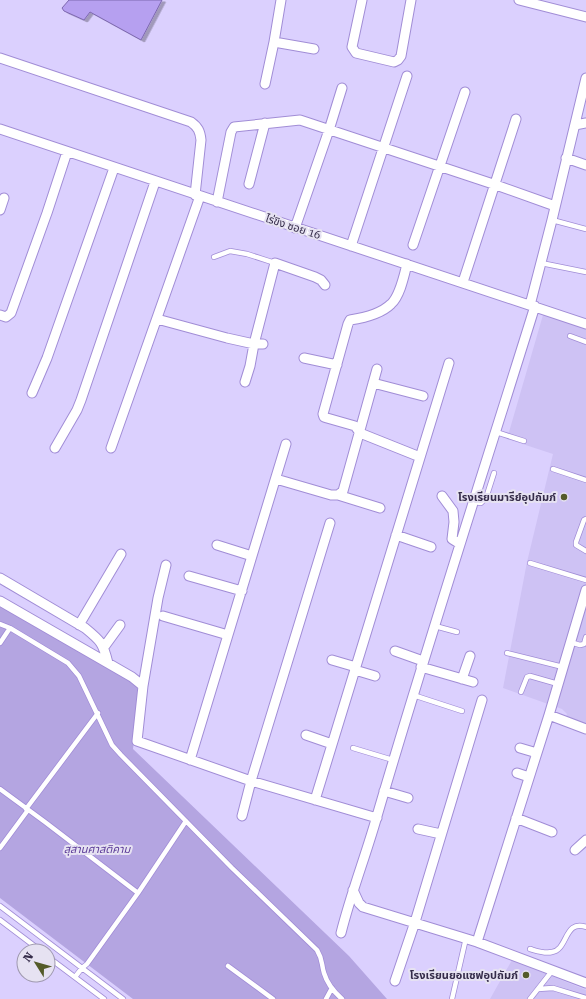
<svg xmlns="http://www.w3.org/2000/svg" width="586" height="999" font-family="'Roboto Serif','Noto Sans Thai',serif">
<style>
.built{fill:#cec2f4}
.green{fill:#b4a5e1}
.building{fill:#b6a0f0;stroke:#7d68af;filter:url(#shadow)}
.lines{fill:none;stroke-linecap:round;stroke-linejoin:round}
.service-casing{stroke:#a18dd6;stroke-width:6}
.minor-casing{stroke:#a18dd6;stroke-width:11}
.service{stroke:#fff;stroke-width:4.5}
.minor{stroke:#fff;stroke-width:9}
.poi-dot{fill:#545b29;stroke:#e6e2f2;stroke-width:1.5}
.labels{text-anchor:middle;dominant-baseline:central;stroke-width:4;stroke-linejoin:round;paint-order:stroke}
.street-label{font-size:11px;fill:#352c4a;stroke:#e6e2f2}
.poi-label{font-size:11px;font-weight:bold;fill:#352c4a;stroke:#e6e2f2;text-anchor:end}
.park-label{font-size:11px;font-style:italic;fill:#5d3d99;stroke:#e6e2f2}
</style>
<defs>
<filter id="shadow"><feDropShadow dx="3.5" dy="2" stdDeviation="0" flood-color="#0004"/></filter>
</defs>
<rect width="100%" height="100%" fill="#dbd0fe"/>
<!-- built -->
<path class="built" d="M543,315L586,328V731L564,723L567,714L562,709L503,688L527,562L553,454L507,439Z
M512,960L586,990V999H490Z"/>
<!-- green -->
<path class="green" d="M0,603L135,681L140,690L133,749L349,956L387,999H133L0,898Z"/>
<!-- building -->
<path class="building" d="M69,0H162L141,40L90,12L84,20L64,11L62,8Z"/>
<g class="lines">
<!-- service casing -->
<g class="service-casing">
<path id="service" d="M552,220L586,229
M214,257L230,251L247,254L275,263
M541,263L586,272
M570,336L586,342
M496,432L524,441
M553,469L586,480
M474,502L481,503L486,498L494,473
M586,519L584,520L576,542V545L586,551
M530,563L586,580
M0,624L10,628L68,663L79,676L112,745L121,755L232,868L317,950C323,960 321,963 324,973C327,983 334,992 342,999
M435,626L457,632
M570,642L580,645L584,644L586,637
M0,643L10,628
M507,653L563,667
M521,692L527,677L530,676L558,684
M413,695L462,711
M353,748L393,760
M0,789L45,822L138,893
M26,809L98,713
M0,848L28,810
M0,906L123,999
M0,920L41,951
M530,949C537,951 545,954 552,952C568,950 564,919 586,927
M48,957L104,999
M228,966L273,999
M75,977L82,968L87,964L138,893L186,821
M538,989L553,988L586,998
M326,999L332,988
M452,999L466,938
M530,999L552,971"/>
</g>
<!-- minor casing -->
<g class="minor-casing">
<path id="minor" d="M362,0L352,47L356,53L394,62L398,60L401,56L411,0
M519,0L586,17
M274,42L314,49
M0,58L191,122C198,127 200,131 201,140L195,195
M265,84L274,42L281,0
M575,125L586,123
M0,129L586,324
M566,158L586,165
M249,184L265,123
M217,202L231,132L234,127L300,120L496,185L555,206
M0,210L4,198
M295,228L329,130L342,88
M413,245L465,92
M351,246L407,76
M407,264C404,276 400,296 391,304C381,314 363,318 350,320L348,324L323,414L324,417L327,418L355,426L360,433L420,457
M463,282L516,119
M530,305L552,220L586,78
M0,315L6,317L11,313L47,213L67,152
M157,319L227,338L254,344H263
M304,358L337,365
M245,382L250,366L254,344L275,263L315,277L321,280L325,285
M373,383L423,396
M32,393L47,358L114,168
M55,448L77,410L81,400L155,182
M111,448L200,196
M276,479L331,495H338L343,491L377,369
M338,495L380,508
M442,496L453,511L454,522L452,539L460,544
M396,535L431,547
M217,545L252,556
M189,576L242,591
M0,578L85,628C101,641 103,643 108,663
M0,601L132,677L143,686L137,741L251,781L377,818
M163,616L228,635
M79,625L121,554
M104,647L120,625
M395,651L423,661
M332,660L356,667
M421,667L473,682
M355,670L375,676
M462,679L470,656
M143,686L158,598L166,565
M549,715L586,729
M306,735L332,744
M520,748L537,753
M190,760L286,444
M517,773L529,777
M384,791L408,798
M315,800L449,363
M242,816L251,781L330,523
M516,818L552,832
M418,829L441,834
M575,850L586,840
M353,890L359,903L363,907L477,942L586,983
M341,933C351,893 366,855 377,816C427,645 482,476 535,306
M477,942L549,715L586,590
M395,981L415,922L482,700"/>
</g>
<!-- service -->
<use href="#service" class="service"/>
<!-- minor -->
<use href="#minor" class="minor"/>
</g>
<!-- markers -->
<g class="poi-dot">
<circle cx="564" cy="497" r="4"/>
<circle cx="526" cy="975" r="4"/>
</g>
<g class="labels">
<!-- street labels -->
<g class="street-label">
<text transform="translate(293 227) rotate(18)">ไร่ขิง ซอย 16</text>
</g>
<!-- poi labels -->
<g class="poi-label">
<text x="556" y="497">โรงเรียนมารีย์อุปถัมภ์</text>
<text x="518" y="975">โรงเรียนยอแซฟอุปถัมภ์</text>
</g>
<!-- park labels -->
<g class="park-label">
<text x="97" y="849">สุสานศาสติคาม</text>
</g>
</g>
<!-- north arrow -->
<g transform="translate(36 963) rotate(307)"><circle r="19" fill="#e6e2f2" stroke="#9f99af"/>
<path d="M0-3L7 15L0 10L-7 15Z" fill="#545b29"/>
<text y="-6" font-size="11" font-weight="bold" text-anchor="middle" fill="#352c4a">N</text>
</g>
</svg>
